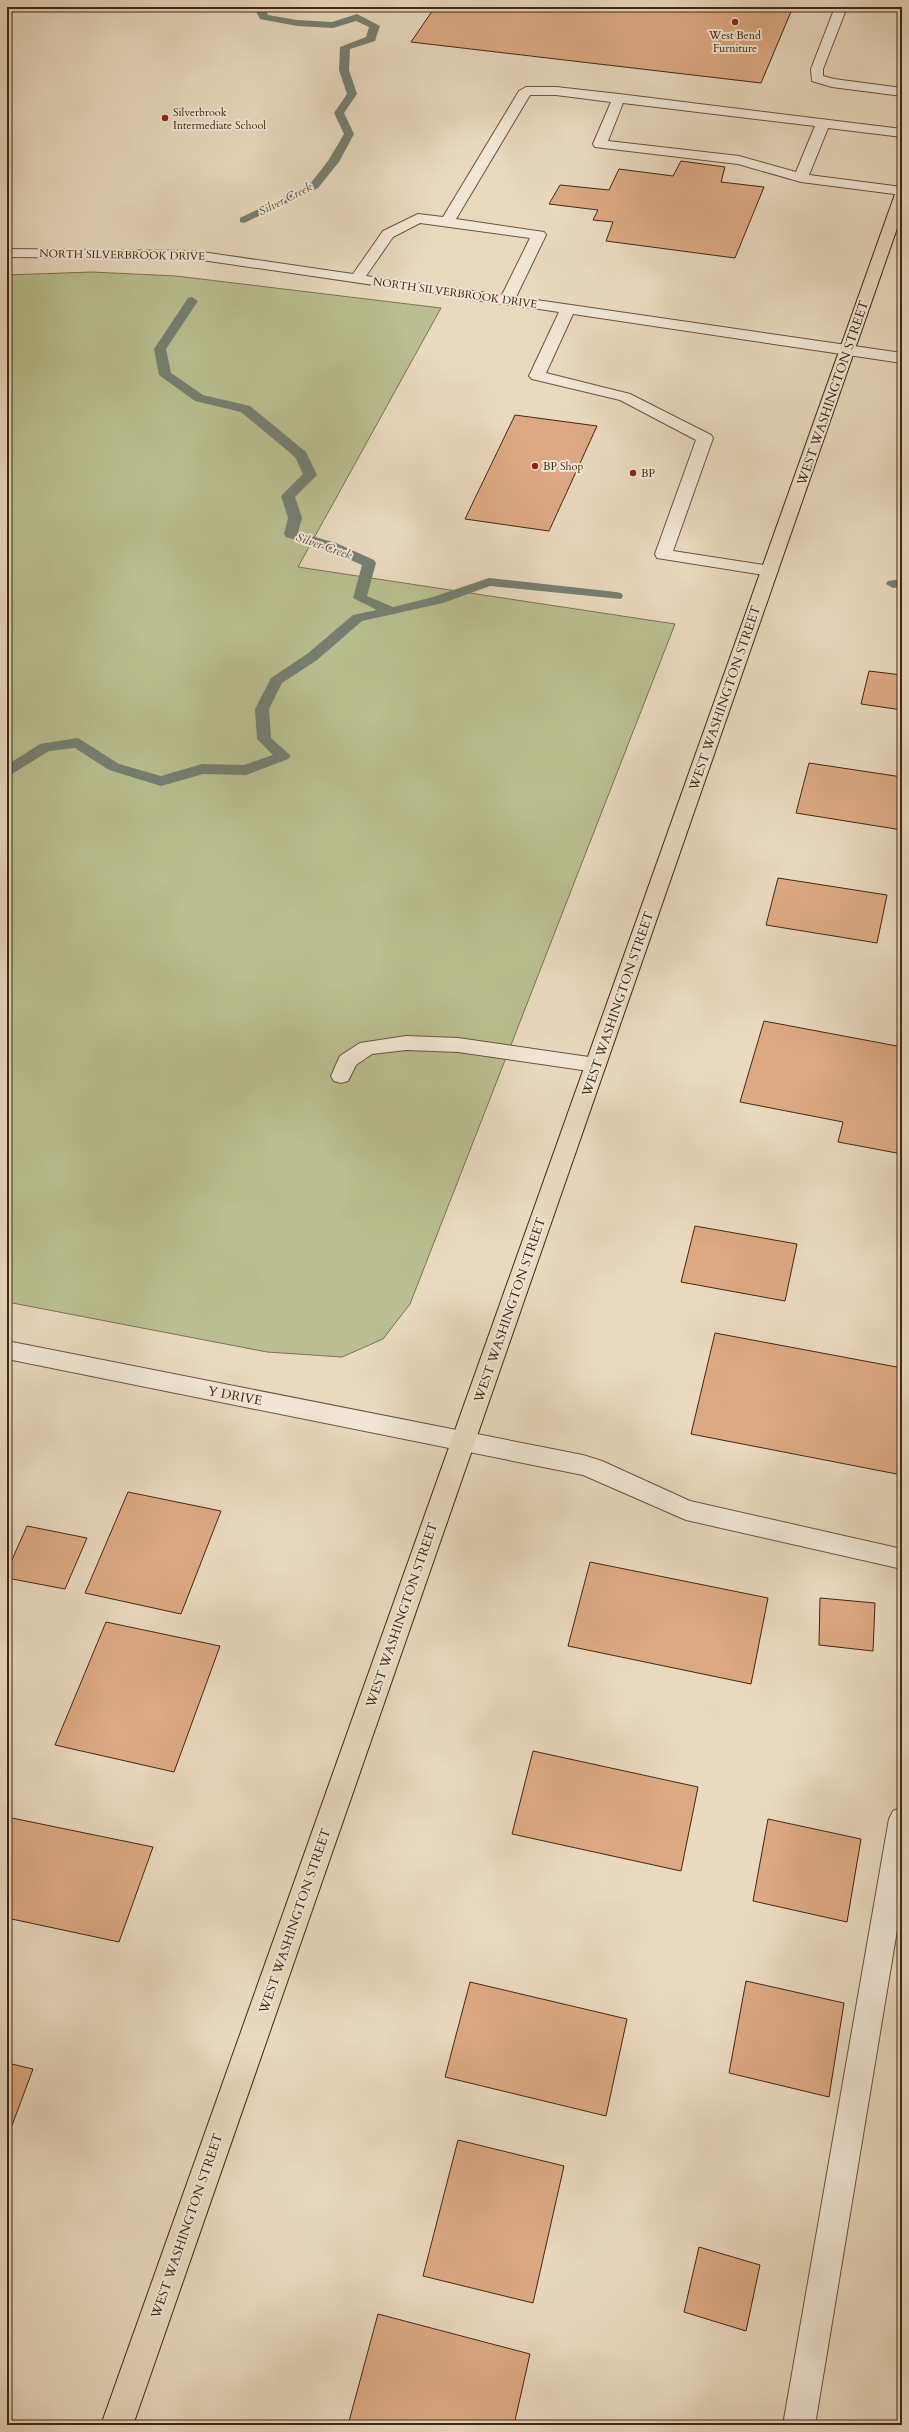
<svg xmlns="http://www.w3.org/2000/svg" width="909" height="2432" font-family="Cardo,serif">
<style>
.green{fill:#b9bf90;stroke:#7e7252}
.lines{fill:none;stroke-linecap:round;stroke-linejoin:round}
.stream{fill:#757f72;fill-rule:evenodd}
.building{fill:#dda983;stroke:#432613}
.minor-casing{stroke:#6c533e;stroke-width:2}
.major-casing{stroke:#432613;stroke-width:2}
.minor{fill:#f1e6d5;fill-rule:evenodd}
.major{fill:#e9d9bf;fill-rule:evenodd}
.poi-dot{fill:#8f2418;stroke:#f1e6d5;stroke-width:1.5}
.labels{text-anchor:middle;dominant-baseline:central;stroke-width:4;stroke-linejoin:round;paint-order:stroke}
.far-poi-label{font-size:11px;fill:#432613;stroke:#f1e6d5;text-anchor:start}
.far-street-label{font-size:11px;fill:#432613;stroke:#f1e6d5}
.far-water-label{font-size:12px;font-style:italic;fill:#584b3a;stroke:#f1e6d5}
.street-label{font-size:13px;fill:#432613;stroke:#f1e6d5}
</style>
<rect width="100%" height="100%" fill="#e9d9bf"/>
<filter id="stains"><feTurbulence type="fractalNoise" baseFrequency=".005" numOctaves="4"/><feColorMatrix values="0 0 0 0 .2 0 0 0 0 .09 0 0 0 0 .02 0 0 0 .5 -.17"/></filter>
<radialGradient id="worn" r=".72"><stop offset=".6" stop-color="#630" stop-opacity="0"/><stop offset="1" stop-color="#630" stop-opacity=".3"/></radialGradient>
<!-- green -->
<path class="green" d="M92,272L176,276L441,308L298,567L675,624L410,1304L383,1339L342,1357L267,1352L7,1302V275Z"/>
<g class="lines">
<!-- stream -->
<path class="stream" d="M254,7H264L268,15L297,20L332,22L357,14L380,26L375,41L350,49L349,70L357,94L344,113L354,134L339,162L318,188L244,223L240,222V218L310,184L328,161L344,134L334,113L347,94L339,70L340,47L366,37L369,27L356,21L333,28L297,26L260,19Z
M192,297L198,301L166,349L171,373L203,395L250,406L306,452L317,475L295,497L302,518L298,532L336,543L374,560L376,563L367,596L393,607L433,597L489,578L616,592L621,593L623,596L621,599L490,586L443,603L362,621L317,660L282,683L269,709L271,738L291,756L288,759L246,775L203,774L161,786L109,770L75,748L49,751L7,777V765L40,744L78,738L119,764L161,776L202,764L244,765L273,755L257,739L255,709L271,678L307,654L353,615L377,610L353,598L362,565L326,549L286,537L284,534L288,518L281,496L303,474L295,457L241,412L195,401L159,375L154,349L188,298Z
M902,579V587L893,588L886,584L888,581Z"/>
</g>
<!-- building -->
<path class="building" d="M435,7H793L761,83L411,42Z
M681,161L725,167L721,182L764,187L735,258L606,241L613,222L593,220L598,210L549,204L560,185L609,190L619,169L673,176Z
M515,415L597,426L549,531L465,519Z
M869,671L902,675V710L861,704Z
M809,763L902,777V830L796,813Z
M778,878L887,895L877,943L766,925Z
M764,1021L902,1047V1154L838,1142L843,1122L740,1102Z
M695,1226L797,1244L785,1301L681,1282Z
M715,1333L902,1368V1475L691,1434Z
M128,1492L221,1511L181,1614L85,1593Z
M27,1526L87,1538L65,1589L7,1578V1571Z
M590,1562L768,1598L751,1684L568,1646Z
M820,1598L875,1603L873,1651L819,1645Z
M106,1622L220,1646L174,1772L55,1745Z
M533,1751L698,1787L681,1871L512,1834Z
M7,1817L153,1847L119,1942L7,1918Z
M768,1819L861,1839L847,1922L753,1901Z
M746,1981L844,2003L829,2097L729,2073Z
M470,1982L627,2019L606,2116L445,2077Z
M7,2063L33,2069L7,2139Z
M458,2140L564,2166L533,2303L423,2276Z
M699,2247L760,2265L746,2331L684,2312Z
M378,2314L530,2354L514,2425H348Z"/>
<g class="lines">
<!-- minor casing -->
<g class="minor-casing">
<path id="minor" d="M835,7H847L823,69V76L834,79L902,88V96L832,87L812,81L811,69Z
M526,87H556L619,94L902,129V137L828,128L809,175L902,187V195L801,182L738,164L595,147L593,144L611,102L556,95H530L456,219L544,232L546,235L516,297L902,353V363L573,314L546,373L630,394L711,435L713,438L673,551L770,566L776,567L778,571L776,575L770,576L657,558L655,554L696,440L620,400L532,379L529,376L559,312L195,259L7,257V249L195,251L353,274L383,231L418,214L443,217L519,91ZM623,103L815,126L796,172L739,156L608,141ZM420,223L530,238L502,295L366,276L393,237Z
M406,1036L458,1038L596,1058L603,1060L606,1065L603,1070L596,1072L458,1052L406,1050L372,1054L356,1065L348,1081L341,1083L334,1081L331,1076L340,1056L360,1043Z
M7,1341L583,1455L602,1461L690,1501L902,1549V1569L686,1520L583,1475L7,1359Z
M902,1807V1900L815,2425H783L889,1819L893,1811Z"/>
</g>
<!-- major casing -->
<g class="major-casing">
<path id="major" d="M902,190V214L133,2425H101L895,194Z"/>
</g>
<!-- minor -->
<use href="#minor" class="minor"/>
<!-- major -->
<use href="#major" class="major"/>
</g>
<!-- markers -->
<g class="poi-dot">
<circle cx="735" cy="22" r="4"/>
<circle cx="165" cy="118" r="4"/>
<circle cx="535" cy="466" r="4"/>
<circle cx="633" cy="473" r="4"/>
</g>
<g class="labels">
<!-- far-poi labels -->
<g class="far-poi-label">
<text x="735" y="35" text-anchor="middle">West Bend<tspan x="735" dy="13">Furniture</tspan></text>
<text x="173" y="112">Silverbrook<tspan x="173" dy="13">Intermediate School</tspan></text>
<text x="543" y="466">BP Shop</text>
<text x="641" y="473">BP</text>
</g>
<!-- far-street labels -->
<g class="far-street-label">
<text transform="translate(122 255) rotate(1)">NORTH SILVERBROOK DRIVE</text>
<text transform="translate(455 293) rotate(8)">NORTH SILVERBROOK DRIVE</text>
</g>
<!-- far-water labels -->
<g class="far-water-label">
<text transform="translate(285 199) rotate(-27)">Silver Creek</text>
<text transform="translate(324 546) rotate(19)">Silver Creek</text>
</g>
<!-- street labels -->
<g class="street-label">
<text transform="translate(833 393) rotate(-71)">WEST WASHINGTON STREET</text>
<text transform="translate(725 698) rotate(-71)">WEST WASHINGTON STREET</text>
<text transform="translate(618 1004) rotate(-71)">WEST WASHINGTON STREET</text>
<text transform="translate(510 1310) rotate(-71)">WEST WASHINGTON STREET</text>
<text transform="translate(235 1396) rotate(11)">Y DRIVE</text>
<text transform="translate(402 1615) rotate(-71)">WEST WASHINGTON STREET</text>
<text transform="translate(295 1921) rotate(-71)">WEST WASHINGTON STREET</text>
<text transform="translate(187 2226) rotate(-71)">WEST WASHINGTON STREET</text>
</g>
</g>
<!-- margin -->
<rect width="909" height="2432" fill="none" stroke="#e9d9bf" stroke-width="24"/>
<rect x="8" y="8" width="893" height="2416" fill="none" stroke="#432613" stroke-width="2"/>
<rect x="12" y="12" width="885" height="2408" fill="none" stroke="#432613"/>
<rect width="100%" height="100%" filter="url(#stains)"/>
<rect width="100%" height="100%" fill="url(#worn)"/>
</svg>
